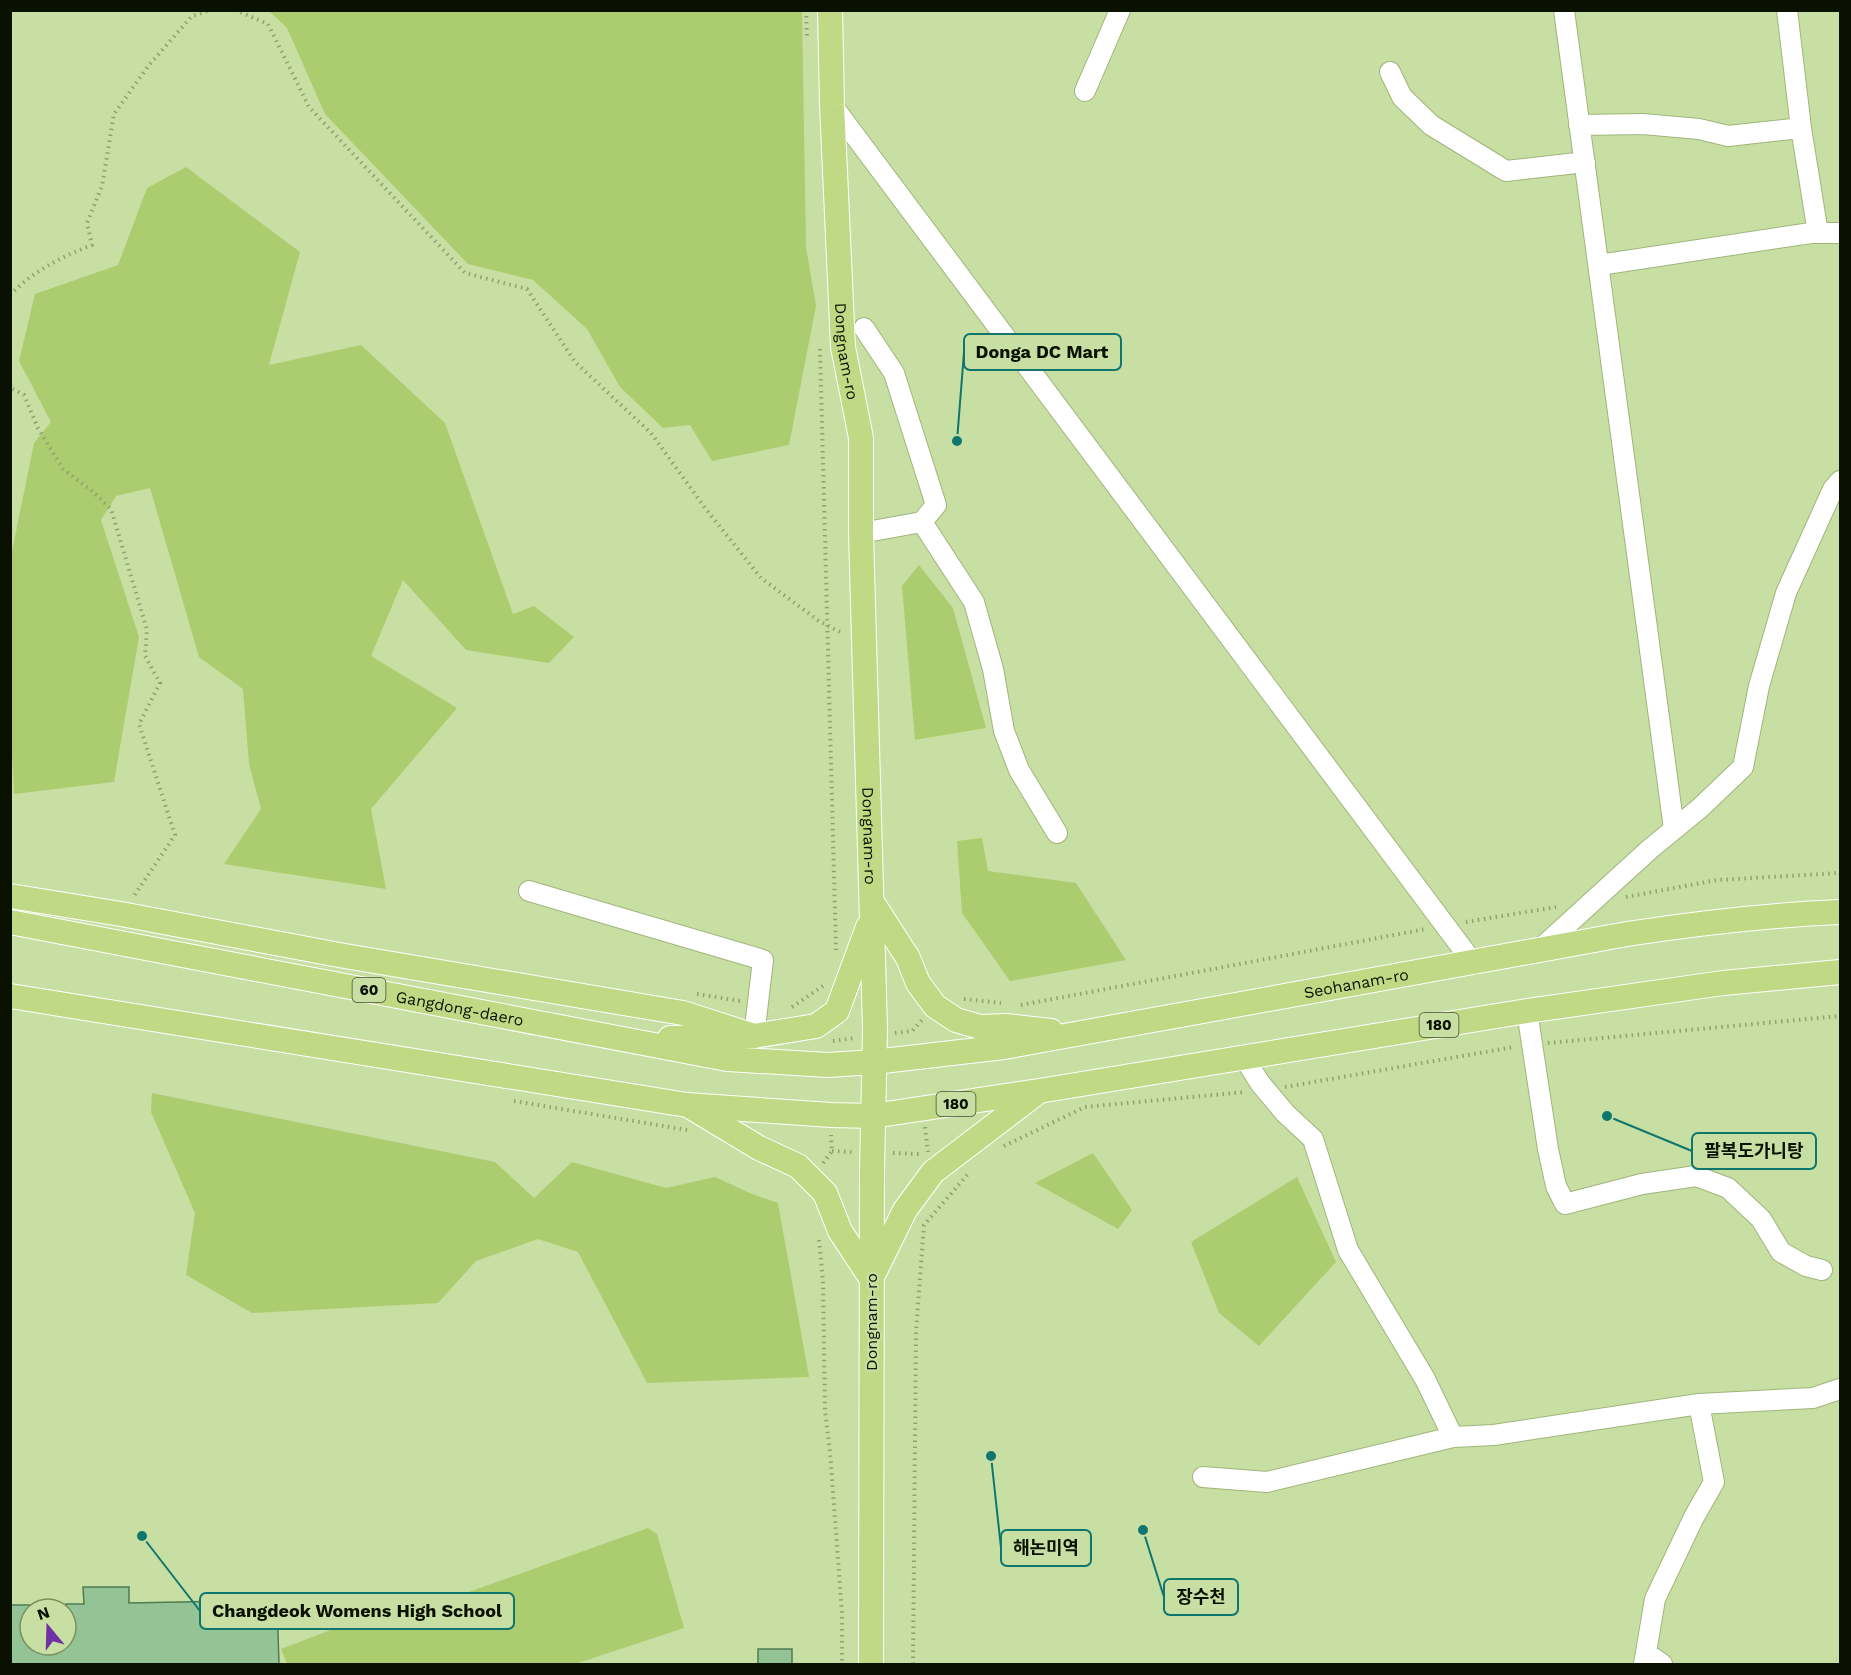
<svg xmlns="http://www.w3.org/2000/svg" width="1851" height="1675" font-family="'Work Sans','Noto Sans KR',sans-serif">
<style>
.green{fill:#accd6f}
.building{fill:#94c495;stroke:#4e7b4f;stroke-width:1.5}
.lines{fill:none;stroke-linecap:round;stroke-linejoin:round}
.minor-casing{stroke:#a0b57b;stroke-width:22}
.major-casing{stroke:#fff;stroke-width:26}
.path{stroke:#8fa172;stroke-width:4;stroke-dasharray:1.5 4.5;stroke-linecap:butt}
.minor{stroke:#fff;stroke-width:20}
.major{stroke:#bfd984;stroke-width:24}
.labels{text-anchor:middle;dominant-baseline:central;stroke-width:4.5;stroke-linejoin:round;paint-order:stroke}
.shield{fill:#c8dfa3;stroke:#434f31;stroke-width:1.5}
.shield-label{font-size:15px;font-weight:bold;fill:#0a1100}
.street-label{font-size:16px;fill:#0a1100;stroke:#c8dfa3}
.leader{fill:none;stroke:#0f766e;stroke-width:2}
.callout-dot{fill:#0f766e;stroke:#c8dfa3;stroke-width:2}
.callout{fill:#c8dfa3;stroke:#0f766e;stroke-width:2}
.callout-label{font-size:18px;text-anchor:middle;font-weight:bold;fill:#0a1100}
</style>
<rect width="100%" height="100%" fill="#c8dfa3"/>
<!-- green -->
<path class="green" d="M269,11H802L806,247L816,306L789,445L712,461L690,425L663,428L620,387L587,329L533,280L468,264L325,114L287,28Z
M186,167L300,252L269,365L361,345L445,423L513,614L534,606L574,637L549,663L466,650L403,580L371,656L457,708L371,809L386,889L224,864L261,809L249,764L243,689L199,657L150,488L116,496L101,520L139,637L114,782L14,794L10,717L11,556L34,443L51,422L19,361L35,294L118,265L147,188Z
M919,565L953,608L986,728L915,740L902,586Z
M982,838L988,871L1076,883L1126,960L1010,981L962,913L957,841Z
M152,1093L495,1162L534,1198L572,1162L666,1188L715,1177L752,1194L778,1203L809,1377L647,1383L578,1252L538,1239L476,1261L438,1303L252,1313L186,1275L195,1213L151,1112Z
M1093,1153L1132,1210L1118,1229L1035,1183Z
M1297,1177L1336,1262L1259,1346L1219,1313L1191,1242Z
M648,1528L657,1534L684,1628L575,1664H287L281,1649L365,1617L376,1625Z"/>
<!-- building -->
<path class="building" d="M83,1587H129V1603L277,1600L279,1665H10V1605H30V1645H66V1604H84Z
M758,1649H792V1665H758Z"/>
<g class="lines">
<!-- minor casing -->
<g class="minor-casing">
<path id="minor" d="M1564,10L1674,829
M1787,10L1801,128L1818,233
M1390,72L1402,97L1431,125L1506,171L1585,162
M1085,91L1120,10
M832,105L1474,964
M1579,125L1643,124L1699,129L1728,136L1801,128
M1599,265L1811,233H1840
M922,522L974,602L993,669L1004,731L1019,770L1057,833
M861,533L922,522L936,505L894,373L864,328
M529,891L763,960L754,1036
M1537,952L1650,849L1700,808L1743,767L1759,686L1786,593L1833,489L1840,481
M1527,1011L1548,1149L1556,1186L1565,1204L1642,1184L1696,1176L1728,1188L1761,1219L1781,1252L1806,1266L1822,1270
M1243,1056L1260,1083L1285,1113L1313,1139L1348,1250L1425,1379L1453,1437
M1203,1477L1267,1482L1453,1437L1494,1435L1699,1404L1813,1398L1840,1389
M1646,1653L1662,1664
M1644,1664L1655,1599L1694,1517L1714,1482L1699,1404"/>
</g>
<!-- major casing -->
<g class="major-casing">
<g id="major">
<path id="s1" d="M830,10L832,105L843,347L861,438V533L875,1029L872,1172L871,1664"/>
<path d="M10,896L121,914L339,955L683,1013L754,1036"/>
<path d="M872,902L908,958L918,983L935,1006L956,1020L980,1027L1006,1026L1051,1031"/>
<path id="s2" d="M10,922L727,1059L828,1065L874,1062L1004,1047L1627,934C1698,923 1769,915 1840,912"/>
<path d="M10,996L687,1105L831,1115L873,1116L1039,1091L1527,1011L1723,983L1840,972"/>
<path d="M670,1038L754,1036L816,1026L837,1011L868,927"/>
<path d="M691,1107L759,1148L798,1166L825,1193L840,1231L871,1278"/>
<path d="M874,1273L905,1210L933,1172L1038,1092"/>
</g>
</g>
<!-- path -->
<path class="path" d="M235,10L268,24L309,107L465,273L527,289L575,362L651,433L705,508L761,578L819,621L844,634
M806,10L807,39
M10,295C33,271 61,257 92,245L87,223L102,186L114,114L149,65L192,16L211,10
M820,349L836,950
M10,384L11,388L24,395L38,428L63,469L91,490L111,509L147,630L145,656L160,683L139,724L175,835L134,896
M1626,897L1717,880L1840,873
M1466,922L1556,907
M697,994L740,1001
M964,999L1001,1003
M1021,1005L1426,929
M792,1007L823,986
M895,1033L912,1031L922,1020
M833,1041L855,1038
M1548,1043L1840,1016
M1285,1087L1514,1047
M514,1101L687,1130
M925,1127L928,1152
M1004,1146L1085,1107L1245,1092
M832,1151L852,1152
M893,1153L921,1154
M823,1163L832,1151L831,1135
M819,1240L823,1281L825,1411L830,1452L842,1613V1664
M913,1664L916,1331L924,1225L968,1174"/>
<!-- minor -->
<use href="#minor" class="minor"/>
<!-- major -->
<use href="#major" class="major"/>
</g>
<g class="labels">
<!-- shield labels -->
<g class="shield">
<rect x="352.5" y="978" width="33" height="24" rx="4.5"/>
<rect x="1419.5" y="1013" width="39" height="24" rx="4.5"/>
<rect x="936.5" y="1092" width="39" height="24" rx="4.5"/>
</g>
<g class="shield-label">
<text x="369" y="990">60</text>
<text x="1439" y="1025">180</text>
<text x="956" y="1104">180</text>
</g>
<!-- street labels -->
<g class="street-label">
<text stroke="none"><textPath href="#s1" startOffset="342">Dongnam-ro</textPath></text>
<text stroke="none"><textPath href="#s1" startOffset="828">Dongnam-ro</textPath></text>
<text stroke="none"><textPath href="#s2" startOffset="1366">Seohanam-ro</textPath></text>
<text stroke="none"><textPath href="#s2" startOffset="458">Gangdong-daero</textPath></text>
<text transform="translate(871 1322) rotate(-90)">Dongnam-ro</text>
</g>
</g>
<!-- callouts -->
<path class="leader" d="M957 441L964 352M1607 1116L1692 1151M991 1456L1001 1548M1143 1530L1164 1597M142 1536L200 1611"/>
<g class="callout-dot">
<circle cx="957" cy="441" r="6"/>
<circle cx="1607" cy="1116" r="6"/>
<circle cx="991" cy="1456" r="6"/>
<circle cx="1143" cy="1530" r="6"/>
<circle cx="142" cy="1536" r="6"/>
</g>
<g class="callout">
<rect x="964" y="334" width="157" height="36" rx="6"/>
<rect x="1692" y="1133" width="124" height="36" rx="6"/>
<rect x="1001" y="1530" width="90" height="36" rx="6"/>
<rect x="1164" y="1579" width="74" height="36" rx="6"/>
<rect x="200" y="1593" width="314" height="36" rx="6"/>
</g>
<g class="callout-label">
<text x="1042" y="358">Donga DC Mart</text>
<text x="1754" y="1157">팔복도가니탕</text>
<text x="1046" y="1554">해논미역</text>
<text x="1201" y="1603">장수천</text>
<text x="357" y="1617">Changdeok Womens High School</text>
</g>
<!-- border -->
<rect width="1851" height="1675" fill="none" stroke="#0a1100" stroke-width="24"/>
<!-- north arrow -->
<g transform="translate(48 1627) rotate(341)"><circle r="28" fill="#c8dfa3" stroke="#7c8d62" stroke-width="1.5"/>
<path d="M0-4.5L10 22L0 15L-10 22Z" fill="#7030a5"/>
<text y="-9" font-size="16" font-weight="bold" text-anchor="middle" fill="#0a1100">N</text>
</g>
</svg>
